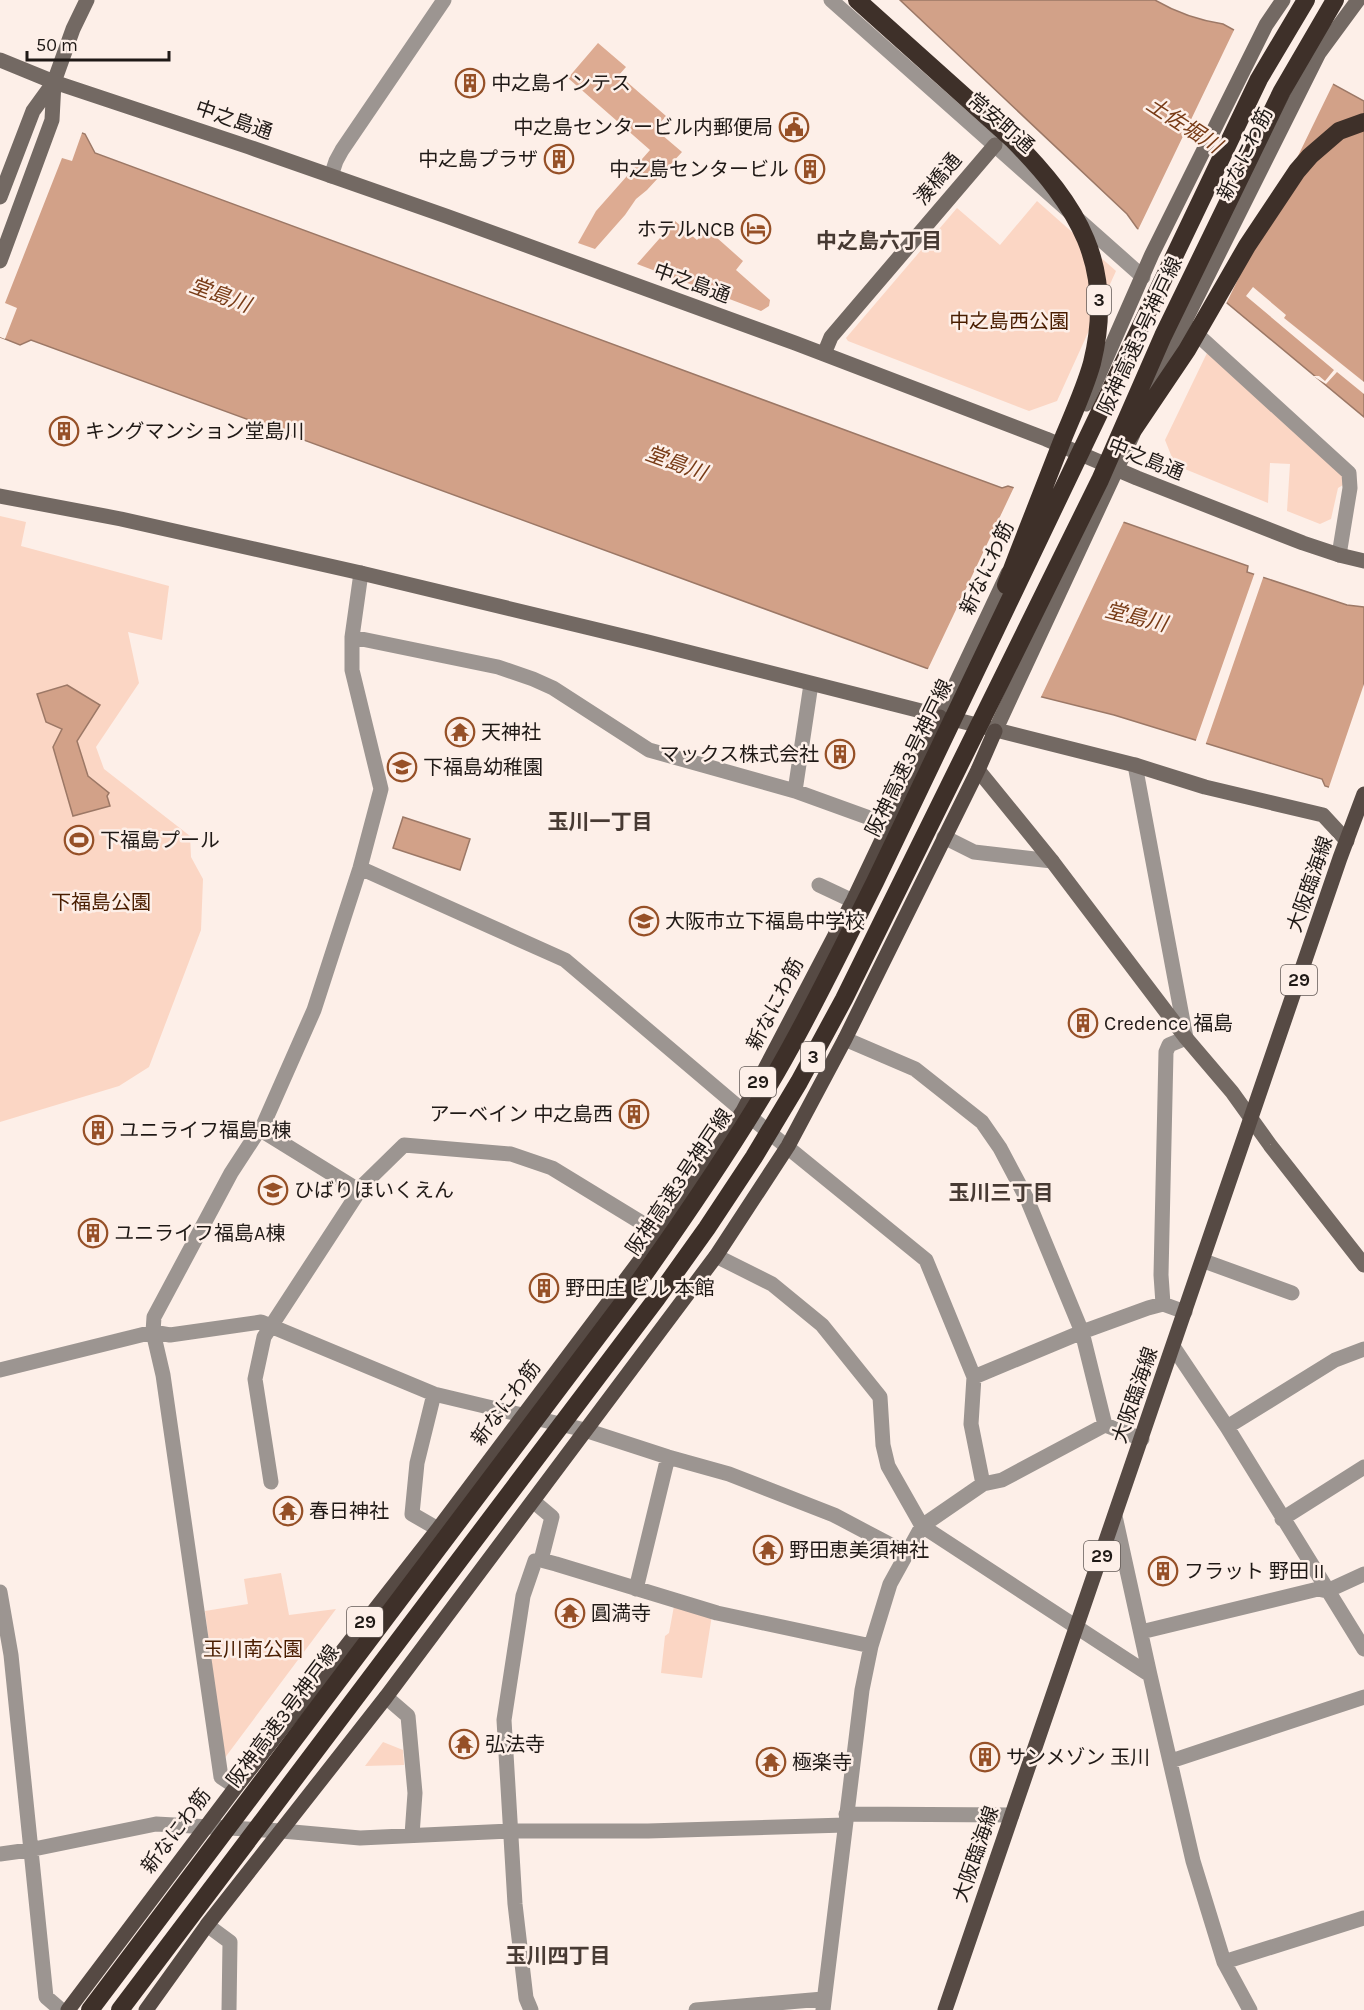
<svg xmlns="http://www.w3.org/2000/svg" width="1364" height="2010" font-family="Karla,'Noto Sans JP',sans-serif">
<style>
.green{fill:#fbd6c4}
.forest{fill:#ddab92}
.water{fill:#d2a188;stroke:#9c7866;stroke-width:1.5}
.pier{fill:#fdefe8}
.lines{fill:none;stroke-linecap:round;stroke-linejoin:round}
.street{stroke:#9c9591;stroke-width:15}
.secondary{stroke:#736963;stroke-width:15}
.primary{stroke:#564a44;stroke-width:15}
.highway-bridge{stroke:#3e3029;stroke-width:18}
.labels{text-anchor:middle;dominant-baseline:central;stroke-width:5;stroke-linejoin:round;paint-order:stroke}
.shield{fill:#fdefe8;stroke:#625955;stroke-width:1.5}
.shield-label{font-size:18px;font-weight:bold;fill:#1f1916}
.poi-label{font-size:20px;fill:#1f1916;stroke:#fdefe8;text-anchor:start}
.street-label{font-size:20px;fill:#1f1916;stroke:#fdefe8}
.park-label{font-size:20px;fill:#491d00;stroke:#fdefe8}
.water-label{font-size:21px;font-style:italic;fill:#783b16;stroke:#fdefe8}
.neighbourhood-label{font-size:21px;font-weight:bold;fill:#473a33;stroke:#fdefe8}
</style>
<rect width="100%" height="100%" fill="#fdefe8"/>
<!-- green -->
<path class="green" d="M1037,201L1116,271L1057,401L1029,411L848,341L846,338L957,208L1000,245Z
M1207,353L1342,475L1343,485L1338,488L1331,519L1320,524L1287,511L1290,464L1270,463L1268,503L1175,465L1165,440Z
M0,516L26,522L21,546L169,586L162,640L128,632L139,683L96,747L104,769L190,836L191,857L203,879L201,930L149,1067L119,1086L0,1122Z
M281,1573L289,1615L336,1609L224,1759L205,1611L248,1604L244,1579Z
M674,1606L712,1615L702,1678L661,1673L665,1636L669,1633Z
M383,1742L403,1750L404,1765L365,1766Z"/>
<!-- forest -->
<path class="forest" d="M598,43L626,67L619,75L666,116L655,129L682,152L647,190L636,199L625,215L595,249L578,243L596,211L650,150L568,78Z
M675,221L697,240L707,229L743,261L736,270L770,300L769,306L761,311L637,264Z"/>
<!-- water -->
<path class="water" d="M900,0H1155C1177,13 1198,20 1223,24L1364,101V417L1137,228L1127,214Z
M0,102L85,134L95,153L1002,488L1008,486L1126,523L1248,566L1247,572L1347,605L1364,607V798L1325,786L1322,779L1114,715L926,668L31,340L20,345L0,337Z
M67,685L100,705L77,741L88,776L109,793L107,796L110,806L73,816L53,747L62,729L46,722L37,694Z
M403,817L470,839L460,870L393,848Z"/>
<!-- pier -->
<path class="pier" d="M1235,28L1334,82L1225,306L1137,232Z
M0,99L83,130L72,161L62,158L5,303L17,308L5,339L0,337Z
M1253,287L1286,315L1284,318L1364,382V394L1337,372L1326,384L1313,376H1319L1325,381L1334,370L1246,296Z
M1015,485L1125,519L1040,699L927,671Z
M1255,572L1264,575L1205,746L1195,743Z
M1364,684V801L1328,790Z"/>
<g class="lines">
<!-- street -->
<path class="street" d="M831,0L1143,277
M331,176L336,161L342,150L444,0
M1189,327L1349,473L1350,488L1339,555
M352,637L498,667L533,679L553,688L649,750L795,791L889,825
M1135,765L1186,1038L1169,1045L1166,1052L1161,1275L1163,1304
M795,791L811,684
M944,837L974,852L1052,861
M360,868L565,960L743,1111L926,1260L974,1377L971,1424L983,1484
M819,885L853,901
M845,1039L915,1069L982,1122L1000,1148L1027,1199L1082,1332L1105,1425
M261,1130L358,1190
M716,1256L772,1284L822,1325L880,1397L883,1445L888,1466L922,1526L1150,1675
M1204,1261L1292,1293
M1174,1348L1227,1427L1364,1649
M0,1370L153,1332L170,1335L261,1322L434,1394L585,1430L668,1457L729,1474L834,1515L906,1553
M974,1377L1082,1332L1148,1308L1163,1304L1185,1312
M434,1394L417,1463L412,1514L438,1529
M1227,1427L1335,1360L1364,1349
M271,1482L255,1379L264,1337L356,1196L358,1190L404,1145L511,1154L552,1168L660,1234
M533,1501L552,1517L541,1560
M1115,1516L1150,1675L1193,1861L1224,1962L1250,2010
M1282,1519L1364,1467
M636,1589L668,1457
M0,1592L11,1655L46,1997L61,2010
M1141,1632L1318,1589L1327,1591L1364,1574
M386,1697L408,1716L415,1793L412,1835
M1171,1761L1364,1697
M236,1787L221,1777L163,1375L153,1332L154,1317L231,1173L257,1133L261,1130L314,1010L360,868L381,789L352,670V637L361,573
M846,1814L1012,1815
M0,1854L29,1850L156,1824L282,1831L360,1838L510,1831H648L845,1825
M207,1925L230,1942L229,2010
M1224,1962L1364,1918
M531,2010L526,1998L515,1904L504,1720L523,1596L535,1561L541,1560L556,1564L717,1613L871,1646
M696,2010L823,1999
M823,2010L862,1690L871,1646L890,1584L922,1526L983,1484L1002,1480L1105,1425L1142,1439"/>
<!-- secondary -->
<path class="secondary" d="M0,60L54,82L249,147L446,216L795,343L1046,439L1137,478L1303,543L1339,555L1364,561
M0,197L33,111L54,82L73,29L87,0
M0,261L52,120L54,82
M824,354L831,337L995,145
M1153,391L1172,347L1319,53L1358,0
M1086,404L1152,254L1266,25L1283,0
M0,496L121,519L361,573L648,642L1135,765L1205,787L1323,815L1347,841
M940,717L1008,573
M995,731L1133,434
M978,770L1052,861L1186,1038L1232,1092L1270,1145L1364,1265"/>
<!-- primary -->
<path class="primary" d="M68,2010L236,1787L438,1529L660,1234L743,1111L853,901L940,717
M146,2010L207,1925L386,1697L716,1256L788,1146L845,1039L978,770L995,731
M945,2010L1340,858L1364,794"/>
<!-- highway-bridge -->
<path class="highway-bridge" d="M857,0L1012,139C1078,206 1116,265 1092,363C1085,388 1074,412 1064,436C1045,485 1025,535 1006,585
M1125,442L1187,350L1247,246L1297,171L1310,156L1339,131L1364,122
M90,2010L638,1283C687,1214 734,1145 776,1073C812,1011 843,946 875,882L1259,79L1306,0
M120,2010L657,1298L707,1228L754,1157L799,1082L844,999L1100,480L1163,336L1282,91L1335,0"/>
</g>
<!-- icons -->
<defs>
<g id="building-ring" transform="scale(1.5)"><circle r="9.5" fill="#fdefe8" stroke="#965027" stroke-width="1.5"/><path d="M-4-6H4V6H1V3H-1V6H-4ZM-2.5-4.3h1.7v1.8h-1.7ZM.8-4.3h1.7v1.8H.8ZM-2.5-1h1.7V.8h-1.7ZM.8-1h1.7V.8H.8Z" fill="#965027"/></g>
<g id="civic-ring" transform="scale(1.5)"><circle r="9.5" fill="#fdefe8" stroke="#965027" stroke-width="1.5"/><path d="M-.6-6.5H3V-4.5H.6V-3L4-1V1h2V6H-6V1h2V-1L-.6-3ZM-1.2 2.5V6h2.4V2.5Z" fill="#965027"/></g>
<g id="hotel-ring" transform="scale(1.5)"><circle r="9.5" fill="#fdefe8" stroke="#965027" stroke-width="1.5"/><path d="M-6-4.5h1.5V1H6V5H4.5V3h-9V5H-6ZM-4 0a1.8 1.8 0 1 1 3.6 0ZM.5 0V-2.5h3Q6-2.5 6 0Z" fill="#965027"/></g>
<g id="temple-ring" transform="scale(1.5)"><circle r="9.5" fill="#fdefe8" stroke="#965027" stroke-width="1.5"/><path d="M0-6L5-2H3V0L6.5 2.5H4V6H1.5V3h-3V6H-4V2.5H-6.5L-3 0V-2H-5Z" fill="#965027"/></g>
<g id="school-ring" transform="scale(1.5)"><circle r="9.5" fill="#fdefe8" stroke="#965027" stroke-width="1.5"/><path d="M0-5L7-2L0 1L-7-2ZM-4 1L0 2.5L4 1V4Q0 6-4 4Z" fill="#965027"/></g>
<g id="stadium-ring" transform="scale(1.5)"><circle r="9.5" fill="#fdefe8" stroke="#965027" stroke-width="1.5"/><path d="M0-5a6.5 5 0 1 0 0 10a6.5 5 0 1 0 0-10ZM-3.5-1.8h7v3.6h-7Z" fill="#965027"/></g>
</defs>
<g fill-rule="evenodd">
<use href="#building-ring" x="470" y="83"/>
<use href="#civic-ring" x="794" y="127"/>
<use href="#building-ring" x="559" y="159"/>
<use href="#building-ring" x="810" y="169"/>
<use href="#hotel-ring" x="756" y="229"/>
<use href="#building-ring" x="64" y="431"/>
<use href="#temple-ring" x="460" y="732"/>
<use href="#building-ring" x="840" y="754"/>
<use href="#school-ring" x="402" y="767"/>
<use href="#stadium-ring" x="79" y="840"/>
<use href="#school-ring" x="644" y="921"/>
<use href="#building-ring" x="1083" y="1023"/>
<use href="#building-ring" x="634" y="1114"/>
<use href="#building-ring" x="98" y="1130"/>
<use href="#school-ring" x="273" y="1190"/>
<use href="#building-ring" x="93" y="1233"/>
<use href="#building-ring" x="544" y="1288"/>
<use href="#temple-ring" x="288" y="1511"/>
<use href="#temple-ring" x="768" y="1550"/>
<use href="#building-ring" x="1163" y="1571"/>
<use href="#temple-ring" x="570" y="1613"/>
<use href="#temple-ring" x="464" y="1744"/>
<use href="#building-ring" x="985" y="1757"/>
<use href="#temple-ring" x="771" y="1762"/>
</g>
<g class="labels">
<!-- shield labels -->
<g class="shield">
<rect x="1087" y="285" width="24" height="30" rx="4.5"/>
<rect x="1281" y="965" width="36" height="30" rx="4.5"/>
<rect x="801" y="1042" width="24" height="30" rx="4.5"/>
<rect x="740" y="1067" width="36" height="30" rx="4.5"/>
<rect x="1084" y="1541" width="36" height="30" rx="4.5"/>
<rect x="347" y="1607" width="36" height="30" rx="4.5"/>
</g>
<g class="shield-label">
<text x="1099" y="300">3</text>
<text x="1299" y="980">29</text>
<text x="813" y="1057">3</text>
<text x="758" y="1082">29</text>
<text x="1102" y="1556">29</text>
<text x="365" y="1622">29</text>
</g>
<!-- poi labels -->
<g class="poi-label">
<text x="491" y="83">中之島インテス</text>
<text x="773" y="127" text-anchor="end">中之島センタービル内郵便局</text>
<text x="538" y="159" text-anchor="end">中之島プラザ</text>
<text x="789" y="169" text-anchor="end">中之島センタービル</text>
<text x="735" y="229" text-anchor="end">ホテルNCB</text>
<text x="85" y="431">キングマンション堂島川</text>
<text x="481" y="732">天神社</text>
<text x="819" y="754" text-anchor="end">マックス株式会社</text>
<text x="423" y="767">下福島幼稚園</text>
<text x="100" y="840">下福島プール</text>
<text x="665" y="921">大阪市立下福島中学校</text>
<text x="1104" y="1023">Credence 福島</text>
<text x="613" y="1114" text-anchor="end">アーベイン 中之島西</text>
<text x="119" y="1130">ユニライフ福島B棟</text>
<text x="294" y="1190">ひばりほいくえん</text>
<text x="114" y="1233">ユニライフ福島A棟</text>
<text x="565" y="1288">野田庄 ビル 本館</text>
<text x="309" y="1511">春日神社</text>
<text x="789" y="1550">野田恵美須神社</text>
<text x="1184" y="1571">フラット 野田 II</text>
<text x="591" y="1613">圓満寺</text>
<text x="485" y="1744">弘法寺</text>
<text x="1006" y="1757">サンメゾン 玉川</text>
<text x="792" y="1762">極楽寺</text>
</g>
<!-- street labels -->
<g class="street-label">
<text transform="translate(234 120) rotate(19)">中之島通</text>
<text transform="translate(1001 123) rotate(41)">常安町通</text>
<text transform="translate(1245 154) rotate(-64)">新なにわ筋</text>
<text transform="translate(938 179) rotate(-50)">湊橋通</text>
<text transform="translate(692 283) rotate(20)">中之島通</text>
<text transform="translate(1140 336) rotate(-65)">阪神高速3号神戸線</text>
<text transform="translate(1146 459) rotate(22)">中之島通</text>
<text transform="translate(987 568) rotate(-65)">新なにわ筋</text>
<text transform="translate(909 758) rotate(-64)">阪神高速3号神戸線</text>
<text transform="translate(1310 884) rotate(-71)">大阪臨海線</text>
<text transform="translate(775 1004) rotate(-63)">新なにわ筋</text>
<text transform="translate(679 1182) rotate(-56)">阪神高速3号神戸線</text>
<text transform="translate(1135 1395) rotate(-71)">大阪臨海線</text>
<text transform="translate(506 1403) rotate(-53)">新なにわ筋</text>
<text transform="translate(283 1716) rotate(-53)">阪神高速3号神戸線</text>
<text transform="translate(176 1831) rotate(-53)">新なにわ筋</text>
<text transform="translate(976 1854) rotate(-71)">大阪臨海線</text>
</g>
<!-- park labels -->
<g class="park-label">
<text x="1009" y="321">中之島西公園</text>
<text x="101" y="902">下福島公園</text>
<text x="253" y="1649">玉川南公園</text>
</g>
<!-- water labels -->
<g class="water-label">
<text transform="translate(1184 125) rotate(33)">土佐堀川</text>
<text transform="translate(220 295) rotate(20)">堂島川</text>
<text transform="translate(676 463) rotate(20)">堂島川</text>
<text transform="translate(1136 617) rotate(14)">堂島川</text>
</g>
<!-- neighbourhood labels -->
<g class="neighbourhood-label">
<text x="879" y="241">中之島六丁目</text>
<text x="600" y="822">玉川一丁目</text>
<text x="1001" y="1193">玉川三丁目</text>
<text x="558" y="1956">玉川四丁目</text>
</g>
</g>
<!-- scale -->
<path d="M27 51v9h142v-9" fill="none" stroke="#1f1916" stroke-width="3"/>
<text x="36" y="51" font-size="18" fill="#1f1916" stroke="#fdefe8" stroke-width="4.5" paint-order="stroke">50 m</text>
</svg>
